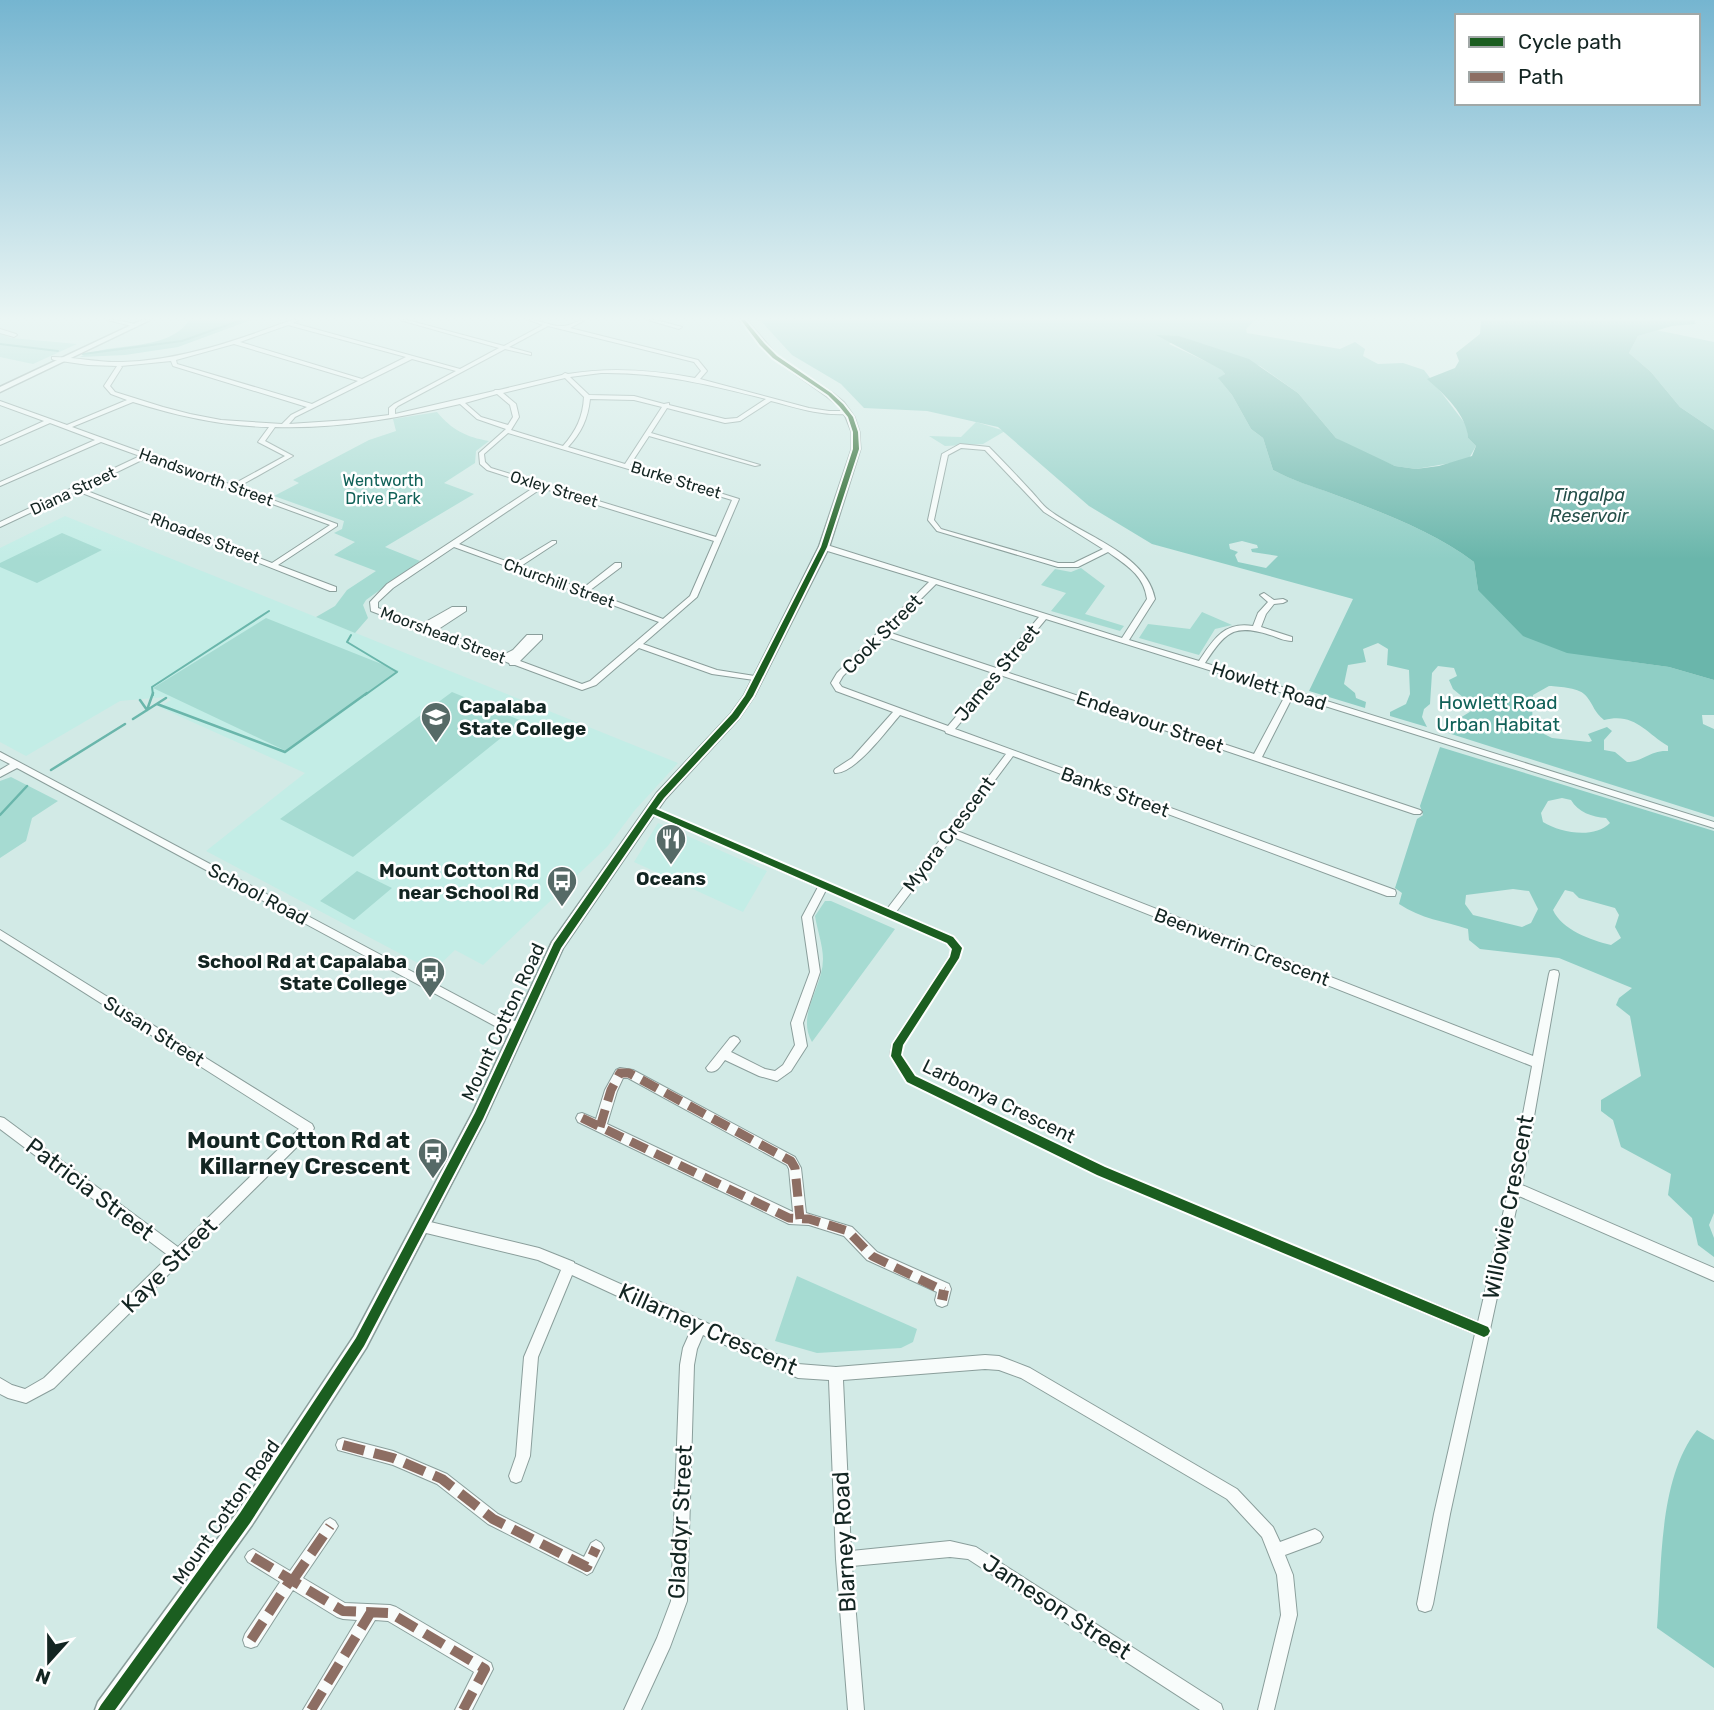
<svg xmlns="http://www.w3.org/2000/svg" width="1714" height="1710" font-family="Rubik,sans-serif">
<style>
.built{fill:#c3ede6}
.green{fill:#a6dbd2}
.forest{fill:#8fcec5;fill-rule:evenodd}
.water{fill:#6ab6ab}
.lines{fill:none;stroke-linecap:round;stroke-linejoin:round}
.stream-far1{stroke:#6ab6ab;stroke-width:2}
.stream{stroke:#6ab6ab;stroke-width:2.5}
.minor-casing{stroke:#8a9e9b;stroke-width:2}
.major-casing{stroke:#8a9e9b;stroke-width:3}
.minor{fill:#f8fcfb;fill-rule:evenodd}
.major{fill:#f8fcfb;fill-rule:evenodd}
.quiet-far1{stroke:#8d6e63;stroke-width:9;stroke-dasharray:18 9;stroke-linecap:butt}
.quiet{stroke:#8d6e63;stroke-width:10;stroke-dasharray:22 10;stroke-linecap:butt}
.cycleway-casing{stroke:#fff;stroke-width:4}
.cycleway{fill:#1b5e20;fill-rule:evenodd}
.labels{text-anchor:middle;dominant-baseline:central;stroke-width:5;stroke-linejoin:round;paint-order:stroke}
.far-street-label{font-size:16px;fill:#132522;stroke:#fff}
.far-park-label{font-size:16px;fill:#106158;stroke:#fff}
.far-water-label{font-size:18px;font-style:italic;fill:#244f49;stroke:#fff}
.street-label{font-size:19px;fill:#132522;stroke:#fff}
.park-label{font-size:19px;fill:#106158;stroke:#fff}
.poi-label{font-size:19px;font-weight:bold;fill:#132522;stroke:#fff;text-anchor:end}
.near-poi-label{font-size:23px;font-weight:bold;fill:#132522;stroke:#fff;text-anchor:end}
.near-street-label{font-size:23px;fill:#132522;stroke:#fff}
</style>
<rect width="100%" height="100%" fill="#d2eae6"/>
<!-- built -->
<path class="built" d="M65,516L316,617L678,763L635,810L607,847L483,965L455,950L433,971L206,851L305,773L159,707L171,700L165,697L120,701L26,756L0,742V548Z
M658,823L767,871L743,912L634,862Z"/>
<!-- green -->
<path class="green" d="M0,333L11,338L77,344L33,364L0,357Z
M437,412C452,430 466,437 489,441L476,451L475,463L444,483L474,494L385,547L420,561L366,600L363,605L368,618L355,633L316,617L335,606L347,590L376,571L334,555L355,542L334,533L342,529L344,521L274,496L299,483L293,480L369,440L396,431L393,419Z
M976,422L1005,431L983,444L945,446L929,436L961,437Z
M62,533L102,550L37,583L0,567V563Z
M1081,568L1105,586L1085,614L1124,626L1120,631L1051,611L1066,593L1041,585L1055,569L1071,572Z
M1202,612L1232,625L1215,629L1199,655L1139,638L1148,624L1190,629Z
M266,618L399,671L286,751L153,688Z
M452,692L522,721L353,857L280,819Z
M11,777L58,801L32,818L26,841L0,858V781Z
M357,871L392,888L354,920L320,901Z
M825,901H831L895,929L812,1042C796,1014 823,988 823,959C823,945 817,929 815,916Z
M797,1276L917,1329L913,1342L901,1348L817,1353L775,1341Z"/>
<!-- forest -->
<path class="forest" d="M189,320H251L178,347L125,355L80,357C112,341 168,353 189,320Z
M760,320H1255L1246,329L1247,333L1340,349L1355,342L1365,349L1363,356L1378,364L1403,363L1424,370L1467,426L1468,438L1476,446L1468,460L1416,469L1395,466L1365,454L1336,438L1298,393L1260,366L1179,336L1169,344L1222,369L1225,374L1219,379L1232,395L1251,429L1263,438L1273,470C1293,481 1313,486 1333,494C1381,512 1433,531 1474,562L1478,590L1626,661L1669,667L1714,680V715H1702L1703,724L1714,729V817L1448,733L1460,729V718L1476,708L1453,689L1449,680L1457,676L1454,668L1438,666L1432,673L1430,704L1424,709L1422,717L1427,727L1390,716V712L1406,704L1410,694L1409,670L1387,665L1388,649L1378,643L1363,649L1366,662L1348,665L1344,684L1355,693L1356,698L1366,702L1365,708L1309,691L1353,599L1152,544L1089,506L998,427L927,411L864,408L841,384L792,355ZM1242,541L1257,545L1258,548L1251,549L1252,552L1278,556L1266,568L1238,562L1235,555L1238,552L1230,549L1229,544ZM1549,686C1560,687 1580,687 1587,697C1594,706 1594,712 1604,720C1634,712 1645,732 1668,746V751C1650,750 1643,762 1627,762L1615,752L1604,750V740L1612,731L1607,727L1588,734L1592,741L1589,742L1552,738L1534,729L1532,724L1533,695Z
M1656,330L1714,342V430L1680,407L1651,372L1629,353L1638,336Z
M1440,747L1714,831V1213L1709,1225L1714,1238V1257L1698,1245L1692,1218L1668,1195L1671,1174L1621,1147L1613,1120L1601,1111V1100L1641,1076L1630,1016L1616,1005L1619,998L1632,988L1559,958L1480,949L1469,940L1468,929C1444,921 1421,919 1399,904L1402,893L1395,888L1417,819L1423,815L1420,806ZM1562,798L1571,800C1578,812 1592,817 1606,818L1610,823C1594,839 1561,833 1543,822L1541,813L1548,801ZM1513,889L1529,891L1538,909L1531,923L1522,927L1473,915L1465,904L1466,895ZM1565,890L1573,892L1579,898L1615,908L1619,915L1615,927L1621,938L1611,945C1591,940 1562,930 1553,910Z
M1697,1430L1714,1440V1668L1657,1628C1662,1567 1658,1479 1697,1430Z"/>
<!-- water -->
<path class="water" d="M1481,320H1694L1696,324L1672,326L1638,336L1629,353L1651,372L1680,407L1714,430V680L1669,667L1567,653L1523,636L1478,590L1474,562C1433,531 1381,512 1333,494C1312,486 1293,481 1273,470L1263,438L1251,429L1232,395L1218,378L1225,374L1222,370L1156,335L1179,336L1249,359L1298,393L1336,438L1395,466L1416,469L1439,466L1472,456L1476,446L1468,438C1467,415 1444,394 1427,379L1455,368L1459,361L1456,353L1480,334Z"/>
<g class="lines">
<!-- stream-far1 -->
<path class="stream-far1" d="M0,344L58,351
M83,354L182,341L241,320
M351,635L347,642L397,672L365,695
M153,695L152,687L269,611"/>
<!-- stream -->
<path class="stream" d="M140,700L147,710
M157,704L285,752L367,693
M147,710L153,693
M133,719L166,698
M51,770L125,724
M0,815L27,786"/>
<!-- minor casing -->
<g class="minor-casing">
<path id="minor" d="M107,320H117L139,325L136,327Z
M292,320H299L293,323L460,369L499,348L400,320H407L504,346L543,325L529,320C541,320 552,327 563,326C571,326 577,320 585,320L570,328L698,360L707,371L700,379L809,408L829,411H850V413L848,414C821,416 797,408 771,401L740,421L725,423L667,408L651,433L760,465L755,466L649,436L630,465L739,499L697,597L643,644L717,670L761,677V681L712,674L639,648L596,685L582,690L515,665H510L509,663L371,611L370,602L387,584L536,486L487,470L480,464L479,453L506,429L477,419L460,404C399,418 338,429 275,427L265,441L293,456L238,487L337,524V526L278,565L336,587V591H330L77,491L0,527V522L140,456L101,442L0,486V482L95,440L50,423L0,445V441L44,421L0,405V401L67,425L127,400L111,394L104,386L117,366L88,365L54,360L52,359V357C75,357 99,363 123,362C182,360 237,340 292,320ZM288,325L406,357L362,379L240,342ZM548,326L694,362L701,371L695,378C652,370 610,367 568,374L565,373L562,375L499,390H495L494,391L395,414V409L398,406L505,349L531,355V353L509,347ZM234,344L358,381L312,404L177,364L176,360ZM412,359L456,371L394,404L389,408V415L349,420L289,424L295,417ZM171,361L173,366L307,407L291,415L282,424L221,420L190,414L163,407L115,392L110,386L122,367L121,366ZM601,373C658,372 711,385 766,399L737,418L725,419L669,405V403L664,404L634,396L589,395L570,377ZM565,378L584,397C583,417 576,431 563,446L511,430L519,417L516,404L503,393ZM497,394L510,405L513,417L508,425L481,417L465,403ZM590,399L634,400L662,407L625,464L568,447C581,433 588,419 590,399ZM133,402C177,416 222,426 269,427L258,442L285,456L232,485L72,427ZM508,433L732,500L716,537L491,468L485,462L484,454ZM146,458L330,525L272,563L82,489ZM542,488L714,541L690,596L663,619L589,591L621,567V563H615L582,589L521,566L556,543V541H552L514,564L459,544ZM454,547L659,622L590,681L582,684L520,661L542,639V635H527L513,650L503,655L437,630L466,611V607H452L422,624L378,608V602L393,588Z
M648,320H656L682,327L679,329Z
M0,329L16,334L17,335L14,337L0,333Z
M960,444L989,447C1003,461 1017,476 1030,490C1037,497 1042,505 1049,510C1082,535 1147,554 1155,599L1129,640L1199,661C1213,640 1224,621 1253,626L1258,613L1268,602L1260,595L1264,593L1274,600L1283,599L1287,601L1283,603L1274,604L1266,614L1261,627L1292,637V641C1284,641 1277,637 1270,635C1233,623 1225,633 1205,663L1714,822V828L1293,696L1262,757L1420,810L1422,812L1420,814H1414L1000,675L955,729L1395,890L1396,893L1395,896H1387L1013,756L957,831L1533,1056L1549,974L1550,971L1554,970L1558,971L1559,974L1522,1185L1714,1268V1281L1519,1196L1450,1514L1433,1604L1431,1610L1425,1612L1419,1610L1417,1604L1434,1514L1475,1334L1097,1175L907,1082L890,1056L892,1044L949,957L952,949L946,943L826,890L812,917L820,972L803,1023L807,1046L791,1071L777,1081L759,1076L725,1060C720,1066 717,1074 708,1071L706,1068L730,1038L734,1036L738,1038L740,1041L731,1052L765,1069L775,1071L783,1065L795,1045L791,1023L810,972L802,917L818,887L648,812L646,810L648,808H654L887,909L1006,754L946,733L945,731L900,715C887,730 855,774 835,773L834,771L835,769L852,758L893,712L836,691L831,683L837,673L929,582L821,549V545H827L1122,638L1147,599C1144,575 1126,565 1108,552L1078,567H1058L937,531L928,520L942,454ZM961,448L985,450L1044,512L1103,549L1074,563H1058L941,529L934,520L948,455ZM936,584L1039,617L996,668L888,632ZM1046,619L1286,694L1254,754L1003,671ZM884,636L993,673L948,726L842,687L839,683L843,676ZM953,837L1532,1066L1509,1188L1478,1322L1105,1167L915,1076L902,1055L903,1045L958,961L962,948L954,937L896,912Z
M0,752L501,1019L523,1022L525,1025L523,1028L519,1030L495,1026L17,768L0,777V770L10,764L0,759Z
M0,930L312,1124L314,1128L312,1132L54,1388L26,1403L8,1398L0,1394V1378L12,1385L25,1389L44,1378L169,1256L0,1129V1117L4,1118L178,1247L299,1129L0,939Z
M620,1068L633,1070L795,1157L801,1168L806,1213L852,1227L877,1252L949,1284L951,1289L947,1305L942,1307L937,1305L935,1300L937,1292L867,1260L844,1236L809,1225L789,1224L785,1222L578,1122L576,1118L578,1114L582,1113L596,1119L605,1090L616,1070ZM623,1078H628L787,1165L789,1169L793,1212L607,1124L617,1091Z
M422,1220L539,1248L574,1262V1263L798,1364L836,1367L985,1355L999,1356L1030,1368L1237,1489L1273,1527L1280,1542L1315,1529L1320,1532L1323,1537L1320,1542L1285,1555L1293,1575L1297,1615L1274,1710H1258L1281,1615L1277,1575L1262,1537L1227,1499L1021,1378L999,1370L985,1369L843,1380L851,1551L950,1541L976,1547L1221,1704L1223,1710H1200L968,1559L950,1557L852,1566L864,1710H848L836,1559L829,1380L798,1378L703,1335L697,1349L694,1365L687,1601L670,1647L641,1710H624L657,1638L671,1601L680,1365L683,1348L691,1330L572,1275L538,1357L530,1456L521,1481L516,1483L511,1481L509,1476L516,1456L524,1357L561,1270L538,1260L422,1232L418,1230L416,1226L418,1222Z
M343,1438L393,1451L447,1474L498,1514L584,1557L591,1543L596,1540L601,1543L604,1548L592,1572L587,1575L582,1572L488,1524L437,1484L393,1465L338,1450L336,1445L338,1440Z
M330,1518L335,1521L338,1526L335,1531L303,1578L345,1603L390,1605L396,1607L491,1663L493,1669L472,1710H455L474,1672L388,1621L375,1620L320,1710H303L357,1620L343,1619L337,1617L293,1590L257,1646L251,1648L245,1646L243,1640L245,1634L280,1582L248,1562L245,1557L248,1552L253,1549L258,1552L290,1571L325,1521Z"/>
</g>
<!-- major casing -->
<g class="major-casing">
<path id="major" d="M142,320H150L0,392V387Z
M740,320H746L777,356L832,393L844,403L854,417L859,432L860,449L829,547L754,696L739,718L665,799L563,948L484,1121L366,1348L252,1525L119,1710H95L98,1702L238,1511L354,1336L473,1112L552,942L657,793L731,714L744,696L819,547L852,449V432L846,417L839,406L827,396L773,358Z"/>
</g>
<!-- minor -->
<use href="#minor" class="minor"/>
<!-- major -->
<use href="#major" class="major"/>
<!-- quiet-far1 -->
<path class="quiet-far1" d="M582,1118L789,1218L809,1219L848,1231L872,1256L944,1291
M600,1127L611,1090L620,1073H629L791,1161L795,1168L800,1219"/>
<!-- quiet -->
<path class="quiet" d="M942,1300L944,1290
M343,1445L393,1458L442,1479L493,1519L587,1567L596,1548
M253,1557L343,1611L390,1613L485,1669L463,1710
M293,1580L330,1526
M251,1640L291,1579
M311,1710L371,1612"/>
<!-- cycleway casing -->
<g class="cycleway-casing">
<path id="cycleway" d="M741,320H745L764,343L777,356L831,393L843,404L853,417L858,432L859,449L827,547L753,696L738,718L664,798L656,809L953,937L962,948L959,958L903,1045L901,1055L915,1076L1105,1167L1488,1327L1490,1331L1488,1335L1484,1337L1097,1175L907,1082L891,1056L893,1044L950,957L952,949L947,943L653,814L561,948L483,1119L364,1346L250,1523L115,1710H98L101,1705L240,1513L356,1338L475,1113L554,943L658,794L732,714L745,696L821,547L853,449V432L848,417L839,406L828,395L773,358L760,345Z"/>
</g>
<!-- cycleway -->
<use href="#cycleway" class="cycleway"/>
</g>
<!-- sky -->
<linearGradient id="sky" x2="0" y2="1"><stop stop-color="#75b5d0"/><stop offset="0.57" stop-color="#ebf6f4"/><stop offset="1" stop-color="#ebf6f4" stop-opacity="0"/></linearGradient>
<rect width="1714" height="559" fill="url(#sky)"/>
<!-- icons -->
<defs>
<g id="school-pin" transform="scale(1.575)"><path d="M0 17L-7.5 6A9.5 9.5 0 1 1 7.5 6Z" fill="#566a67" stroke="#fff"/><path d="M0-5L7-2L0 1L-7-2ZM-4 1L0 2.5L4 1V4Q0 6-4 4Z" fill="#fff"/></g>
<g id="restaurant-pin" transform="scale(1.575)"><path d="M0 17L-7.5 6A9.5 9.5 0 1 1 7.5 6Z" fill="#566a67" stroke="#fff"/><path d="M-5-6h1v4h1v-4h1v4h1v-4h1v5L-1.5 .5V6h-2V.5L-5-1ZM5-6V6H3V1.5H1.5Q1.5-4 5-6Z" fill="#fff"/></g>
<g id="bus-pin" transform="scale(1.575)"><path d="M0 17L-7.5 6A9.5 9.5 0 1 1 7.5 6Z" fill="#566a67" stroke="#fff"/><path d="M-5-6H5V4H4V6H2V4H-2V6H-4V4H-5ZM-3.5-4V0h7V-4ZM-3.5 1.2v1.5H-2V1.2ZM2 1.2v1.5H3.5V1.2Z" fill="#fff"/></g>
</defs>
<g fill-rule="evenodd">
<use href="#school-pin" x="436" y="717"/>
<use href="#restaurant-pin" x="671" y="839"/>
<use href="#bus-pin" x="562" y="881"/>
<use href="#bus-pin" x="430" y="972"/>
<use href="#bus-pin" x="433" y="1153"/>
</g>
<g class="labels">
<!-- far-street labels -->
<g class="far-street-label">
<text transform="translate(206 477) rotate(20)">Handsworth Street</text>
<text transform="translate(676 480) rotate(17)">Burke Street</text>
<text transform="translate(554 489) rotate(17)">Oxley Street</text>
<text transform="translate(73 491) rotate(-25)">Diana Street</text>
<text transform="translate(205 538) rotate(21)">Rhoades Street</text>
<text transform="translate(559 583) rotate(20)">Churchill Street</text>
<text transform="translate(443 635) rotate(21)">Moorshead Street</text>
</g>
<!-- far-park labels -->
<g class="far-park-label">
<text x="383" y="480">Wentworth<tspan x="383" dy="18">Drive Park</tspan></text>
</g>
<!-- far-water labels -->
<g class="far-water-label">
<text x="1589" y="495">Tingalpa<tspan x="1589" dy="21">Reservoir</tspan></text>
</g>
<!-- street labels -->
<g class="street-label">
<text transform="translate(882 634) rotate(-45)">Cook Street</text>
<text transform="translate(997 673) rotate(-50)">James Street</text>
<text transform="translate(1269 686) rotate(18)">Howlett Road</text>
<text transform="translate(1150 722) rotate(19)">Endeavour Street</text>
<text transform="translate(1115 792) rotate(20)">Banks Street</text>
<text transform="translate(949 834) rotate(-53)">Myora Crescent</text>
<text transform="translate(258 894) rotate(28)">School Road</text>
<text transform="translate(1242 947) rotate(21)">Beenwerrin Crescent</text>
<text transform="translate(503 1022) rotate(-65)">Mount Cotton Road</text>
<text transform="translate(154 1031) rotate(32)">Susan Street</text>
<text transform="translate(999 1101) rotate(26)">Larbonya Crescent</text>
<text transform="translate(226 1512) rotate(-55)">Mount Cotton Road</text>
</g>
<!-- park labels -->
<g class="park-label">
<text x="1498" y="702">Howlett Road<tspan x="1498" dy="22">Urban Habitat</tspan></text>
</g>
<!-- poi labels -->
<g class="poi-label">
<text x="459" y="706" text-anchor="start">Capalaba<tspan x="459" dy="22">State College</tspan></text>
<text x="539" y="870">Mount Cotton Rd<tspan x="539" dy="22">near School Rd</tspan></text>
<text x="671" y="878" text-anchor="middle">Oceans</text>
<text x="407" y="961">School Rd at Capalaba<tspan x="407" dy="22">State College</tspan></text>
</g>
<!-- near-poi labels -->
<g class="near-poi-label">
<text x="410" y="1140">Mount Cotton Rd at<tspan x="410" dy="26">Killarney Crescent</tspan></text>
</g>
<!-- near-street labels -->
<g class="near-street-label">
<text transform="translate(90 1189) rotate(37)">Patricia Street</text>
<text transform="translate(1508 1207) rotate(-79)">Willowie Crescent</text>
<text transform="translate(169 1265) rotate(-45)">Kaye Street</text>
<text transform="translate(708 1329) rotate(24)">Killarney Crescent</text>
<text transform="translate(680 1522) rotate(-87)">Gladdyr Street</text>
<text transform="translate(844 1542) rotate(-93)">Blarney Road</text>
<text transform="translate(1057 1607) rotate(33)">Jameson Street</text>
</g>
</g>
<!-- legend -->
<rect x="1455" y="14" width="245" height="91" fill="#ffffff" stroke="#a1a8a7" stroke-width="2"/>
<rect x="1469" y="37" width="35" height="10" fill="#1b5e20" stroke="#a1a8a7" stroke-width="2"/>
<text x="1518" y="49" font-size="21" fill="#132522">Cycle path</text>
<rect x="1469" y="72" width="35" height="10" fill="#8d6e63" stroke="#a1a8a7" stroke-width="2"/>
<text x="1518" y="84" font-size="21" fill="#132522">Path</text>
<!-- north arrow -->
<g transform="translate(49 1661) rotate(201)" stroke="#ffffff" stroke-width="5" paint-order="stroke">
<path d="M0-5L12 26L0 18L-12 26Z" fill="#132522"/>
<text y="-10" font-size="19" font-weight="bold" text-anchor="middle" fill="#132522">N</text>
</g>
</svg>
